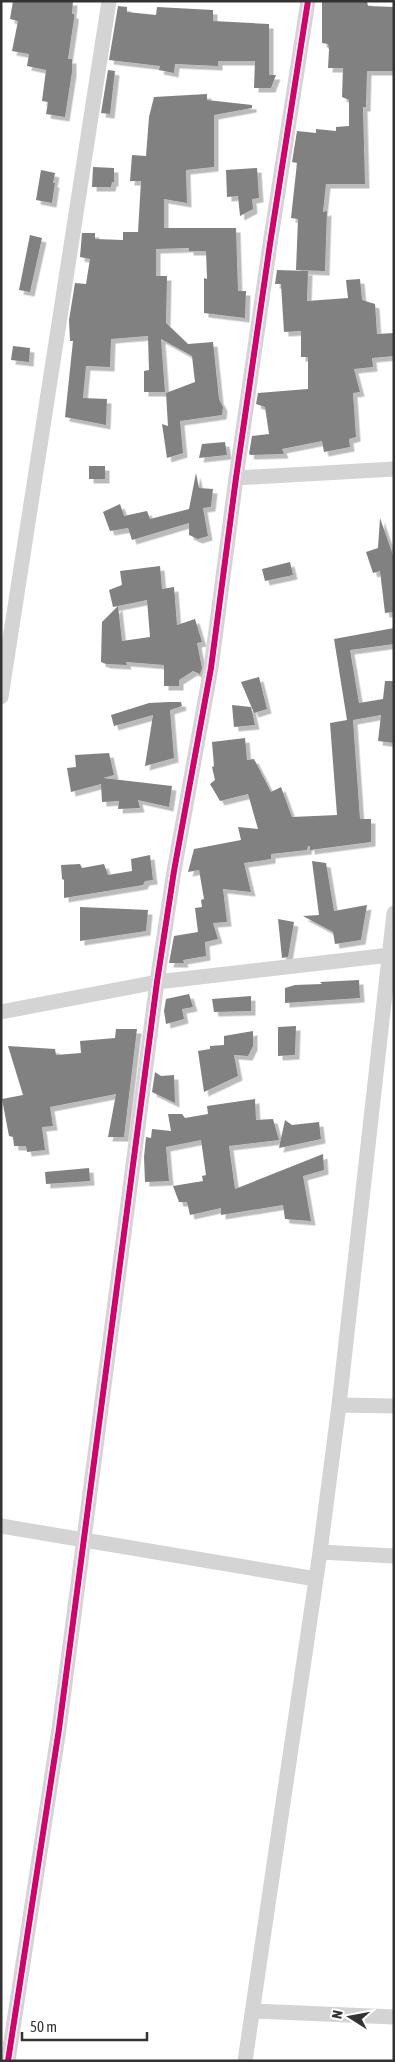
<svg xmlns="http://www.w3.org/2000/svg" width="395" height="2062" font-family="'Asap Condensed',sans-serif">
<style>
.building{fill:#818181;filter:url(#shadow)}
.lines{fill:none;stroke-linecap:round;stroke-linejoin:round}
.street{stroke:#d4d4d4;stroke-width:15}
.cycleway-casing{stroke:#fff;stroke-width:9}
.cycleway{stroke:#d6006c;stroke-width:6}
</style>
<defs>
<filter id="shadow"><feDropShadow dx="4.5" dy="4.5" stdDeviation="0" flood-color="#0004"/></filter>
</defs>
<rect width="100%" height="100%" fill="#fff"/>
<!-- building -->
<path class="building" d="M13,1H73L72,14H74V19L68,59H72V72L65,117L46,114L48,102L42,101L46,70L27,66L29,54L12,51L18,21L10,19Z
M322,1H367L368,6L394,7V71H367L366,107H363L365,184H326L323,212L327,211L325,271L296,270L298,219L291,218L297,163L292,162L297,131L316,133V129L336,131V127L349,126V100L342,97L343,68H328L329,50L328,44L322,43Z
M118,6L127,7V12L156,15L157,7L213,10V21L269,24V75H276L271,88H254L255,61H218V66L175,64L174,73L159,70L160,66L109,60Z
M108,70L115,71L110,114L101,113Z
M207,94V100L252,105V108L214,115V167L186,170L187,203L164,199V228H236L238,291H246L245,318L204,313V278L207,279L206,251H189V248L156,249V276H167L166,323L188,344L213,342L219,399L223,407L222,415L180,421L183,453L167,458L162,424L168,426L166,393L195,382L192,356L161,339L165,392H144V371L149,370L148,336L111,339L110,367L86,366L83,398L107,399L106,425L65,417L73,341H70L69,320L75,283L86,284L90,259L80,257L82,233H95V239L123,240V232H138L141,181H130L132,155L146,156L149,117L154,97Z
M93,167L114,168V182H112L111,187H92Z
M257,168L259,198L252,199L253,209L240,216L238,196L227,197L226,170Z
M41,170L55,173L53,183H55L52,203L36,200Z
M30,235L42,238L30,292L19,290Z
M277,270L308,271L307,301L348,298L346,280L360,279L362,300L375,304L377,334L394,333V356L372,358L373,367L354,369L360,392L353,393L356,437L349,439L350,447L324,452L322,441L282,449L284,454L251,455L249,454L252,436L269,434L265,407L256,404L258,393L308,389V357H301V331L284,332L281,284H275Z
M13,346L30,348L29,362L11,360Z
M225,442L227,455L199,458L202,444Z
M89,466H105V479H89Z
M196,473L199,488L213,489L211,507L203,508L208,536L198,539L189,535V523L132,540L128,528L110,531L103,512L120,504L124,516L147,511L150,519L189,509Z
M380,518L394,558V612L385,613L380,571L373,573L366,552L378,548Z
M290,562L293,575L265,581L262,569Z
M160,566L162,589L174,587L177,625L195,619L202,642L197,643L202,668L200,674L193,671L179,680V686H164V665L126,662L127,665L106,664L101,662L102,622L118,606L122,641L150,637L147,600L113,607L109,590L122,585L120,571Z
M394,628V644L350,650L359,703L383,699L385,681H394V743L378,741L381,715L353,720L360,819H371V842L310,850V846H308L307,850L271,854V859L244,863L251,892L223,889L227,922L213,923L218,939L205,942L206,956L183,960L184,963H169L174,936L198,932L195,908L202,907L201,900L204,899L199,870L188,872L194,849L241,840L238,827L258,829L248,794L220,801L210,784L215,780L212,767L214,766L212,742L245,738L247,760L254,759L271,792L281,787L292,817L337,815L330,723L347,720L334,639Z
M259,677L267,709L254,713L241,682Z
M169,702H181L182,706L170,710L174,758L145,766L153,715L114,726L111,715L149,703Z
M232,705L251,707L255,725L234,727Z
M109,753L114,775L103,778L172,786L169,807L138,800L140,808L118,809L119,801L102,802L101,784L71,792L67,768L76,767L75,755Z
M150,855L153,880L145,881L143,885L64,898V880L62,879L61,865L80,864L82,868L104,864L108,875L132,871L131,859Z
M312,861L326,863L334,911L367,905L361,940L335,944L333,932L303,916L319,915Z
M80,907L148,910L146,931L80,941Z
M278,919L294,922L288,957L282,958Z
M359,980L360,998L285,1003V988L295,985L322,984L320,982Z
M189,994L193,1007L182,1009L184,1019L166,1024L164,1011L166,999Z
M251,996V1011L214,1012L212,999Z
M296,1026L295,1055L278,1056V1027Z
M116,1029H137L124,1137H108L116,1094L50,1107L53,1126L42,1127L45,1150L27,1152L26,1146H14L13,1137L9,1136L2,1099L23,1095L8,1046L55,1049L56,1055L81,1053L80,1041L115,1038Z
M253,1031V1046L248,1056L234,1055L238,1076L204,1092L198,1051L210,1049V1046L224,1045V1036Z
M155,1072L161,1076L174,1075L175,1103L152,1092Z
M255,1099L256,1120L273,1119L279,1140L229,1146L235,1189L323,1154L324,1170L303,1176L311,1221L285,1219L283,1205L221,1215V1208L190,1215L187,1202H179L173,1186L203,1181L202,1176L206,1175L201,1140L166,1147L169,1181L145,1182L144,1157L146,1137L151,1138L152,1129L171,1131L168,1114H182L185,1118L208,1114L207,1106Z
M285,1120L292,1125L319,1122L321,1139L279,1148Z
M89,1168L90,1181L46,1184L45,1172Z"/>
<g class="lines">
<!-- street -->
<path class="street" d="M236,478L394,469
M1,697L109,1
M1,1012L157,982L390,955
M339,1405L394,1406
M1,1526L316,1579
M320,1552L394,1556
M253,2011L394,2017
M8,2061L59,1729L157,982L174,871L211,668L236,478L270,244L308,1
M245,2061L320,1552L339,1405L394,913"/>
<!-- cycleway casing -->
<g class="cycleway-casing">
<path id="cycleway" d="M8,2061L59,1729L157,982L174,871L211,668L236,478L270,244L308,1"/>
</g>
<!-- cycleway -->
<use href="#cycleway" class="cycleway"/>
</g>
<!-- border -->
<rect width="395" height="2062" fill="none" stroke="#333333" stroke-width="5"/>
<!-- north arrow -->
<g transform="translate(350 2017) rotate(281)" stroke="#ffffff" stroke-width="4" paint-order="stroke">
<path d="M0-4L9 19L0 12L-9 19Z" fill="#333333"/>
<text y="-8" font-size="14" font-weight="bold" text-anchor="middle" fill="#333333">N</text>
</g>
<!-- scale -->
<path d="M22 2032v8h125v-8" fill="none" stroke="#333333" stroke-width="2.5"/>
<text x="30" y="2032" font-size="15" fill="#333333" stroke="#ffffff" stroke-width="4" paint-order="stroke">50 m</text>
</svg>
